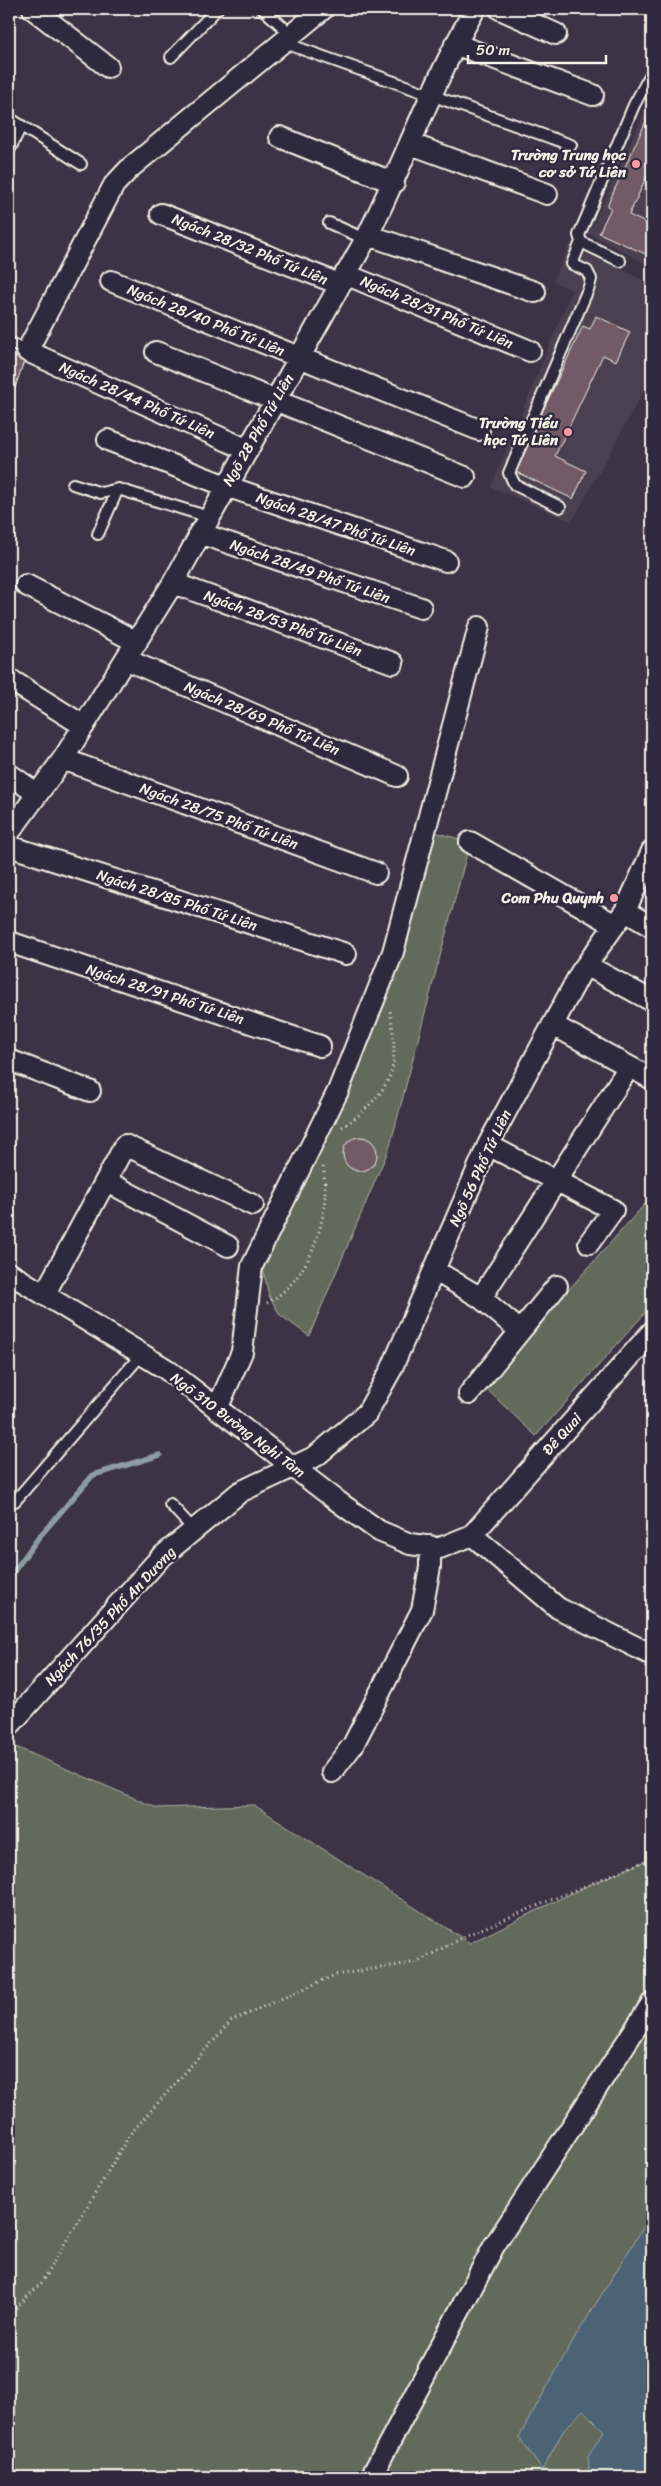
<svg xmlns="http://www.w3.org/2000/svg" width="661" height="2486" font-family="Sriracha,sans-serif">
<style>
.built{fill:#4c3f4f}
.green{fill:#646a5c;stroke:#acaea2}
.water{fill:#4b6474;stroke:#8f9ca2}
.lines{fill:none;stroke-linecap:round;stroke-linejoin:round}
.stream{stroke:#8f9ca2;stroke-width:5.5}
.building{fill:#725a66;stroke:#f4f1e8}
.service-casing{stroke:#f4f1e8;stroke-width:14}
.minor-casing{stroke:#f4f1e8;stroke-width:24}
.path{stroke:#f4f1e8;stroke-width:3;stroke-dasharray:1 4;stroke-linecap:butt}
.service{stroke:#2f2a3d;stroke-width:10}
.minor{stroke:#2f2a3d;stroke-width:20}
.poi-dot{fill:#ff9aa2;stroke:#2f2a3d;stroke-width:2}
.labels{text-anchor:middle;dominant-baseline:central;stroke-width:5;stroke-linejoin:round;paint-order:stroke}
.poi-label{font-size:15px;font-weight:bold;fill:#f4f1e8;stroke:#2f2a3d;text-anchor:end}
.street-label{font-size:15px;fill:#f4f1e8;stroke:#2f2a3d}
</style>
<rect width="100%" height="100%" fill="#3c3445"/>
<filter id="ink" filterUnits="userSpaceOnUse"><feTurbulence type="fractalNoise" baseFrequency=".02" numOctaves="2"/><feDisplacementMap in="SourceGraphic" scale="10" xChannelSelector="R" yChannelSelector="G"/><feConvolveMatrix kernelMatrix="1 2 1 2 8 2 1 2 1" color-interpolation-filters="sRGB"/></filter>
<g filter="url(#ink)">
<!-- built -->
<path class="built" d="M652,96V267L589,233Z
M569,245L652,284V376L572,522L491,487L572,290L553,281Z"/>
<!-- green -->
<path class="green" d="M431,831L470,842L390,1146L309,1336L280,1315L269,1296L259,1252L344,1095L402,957Z
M652,1196V1305L536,1436L483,1386Z
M9,1744L157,1808L254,1805L470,1943L582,1888L652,1858V1933L648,1931L652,1934V1987L536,2173L652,1991V2187L645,2225L574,2339L519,2437L542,2470L563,2431L583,2409L604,2431L588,2457L590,2477H384L422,2403V2357L361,2477H9Z"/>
<!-- water -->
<path class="water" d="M652,2187V2477H590L588,2457L604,2431L583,2410L563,2431L542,2470L519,2437L574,2339L645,2225Z"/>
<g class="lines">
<!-- stream -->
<path class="stream" d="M9,1578L39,1537L93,1475L160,1455"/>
</g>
<!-- building -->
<path class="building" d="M652,108V165L629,215L652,226V257L599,233L611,208L607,206Z
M596,316L630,332L616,361L603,355L555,456L586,471L573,499L514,471L583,326L590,329Z
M9,354L24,361L15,388L9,384Z
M343 1154a17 17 0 1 1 34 0a17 17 0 1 1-34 0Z"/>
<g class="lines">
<!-- service casing -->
<g class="service-casing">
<path id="service" d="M263,9L292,35
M282,42L571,145
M171,57L217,9
M9,118L81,164
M9,151L21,126
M329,223L365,239
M620,261L581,242L579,235L634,105L652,72
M9,342L27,351
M73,484L101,493L118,489L209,517
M560,507L515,485L509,473L589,287L591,279L587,271L572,264L581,242
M98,534L118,489
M15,1501L141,1355
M170,1504L194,1530"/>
</g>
<!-- minor casing -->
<g class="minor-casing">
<path id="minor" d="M33,9L108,67
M500,9L556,34
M455,44L593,95
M280,137L394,183
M411,144L547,194
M161,214L339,284
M368,235L535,292
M345,274L530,351
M111,281L479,430
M156,352L465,477
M108,440L226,486L446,561
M248,450L27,351L114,185L130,168L323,9
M199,533L421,608
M173,583L393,663
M26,585L137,642
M127,660L397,776
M9,679L84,726
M63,759L376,873
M9,774L36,793
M9,833L63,759L173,583L368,235C405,160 433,81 475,9
M470,842L615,925
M9,846L346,954
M625,911L652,927
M9,942L320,1046
M586,965L652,1001
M553,1025L652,1079
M9,1060L90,1091
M488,1145L613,1210L589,1243
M106,1181L228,1246
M434,1270L481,1298L520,1331
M9,1273L166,1369L336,1500L379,1531L410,1544L440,1548L472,1535L652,1332
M44,1295L125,1145L253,1205
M481,1298L629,1067
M469,1394L557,1286
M217,1409L242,1352L252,1266L338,1091L393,952L479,627
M472,1535L558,1608L652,1655
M9,1726L160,1558L240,1492L316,1456L367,1413L391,1370L488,1145L581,972L625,911L652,851
M332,1772L353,1745L422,1610L430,1567V1546
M371,2477L494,2246L652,2003"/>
</g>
<!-- path -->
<path class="path" d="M342,1127C361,1116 387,1091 392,1069C396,1052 393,1029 390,1011
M267,1303C305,1283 325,1232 325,1191C325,1182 324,1173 323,1164
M9,2315L41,2283L131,2133L231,2021L335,1975L417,1962L467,1935L652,1858"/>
<!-- service -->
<use href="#service" class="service"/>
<!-- minor -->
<use href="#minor" class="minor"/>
</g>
</g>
<!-- markers -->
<g class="poi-dot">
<circle cx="636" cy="164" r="5"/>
<circle cx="568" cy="432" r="5"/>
<circle cx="614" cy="898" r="5"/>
</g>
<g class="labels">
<!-- poi labels -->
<g class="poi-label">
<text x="626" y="155">Trường Trung học<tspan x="626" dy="17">cơ sở Tứ Liên</tspan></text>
<text x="558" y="423">Trường Tiểu<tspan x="558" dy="17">học Tứ Liên</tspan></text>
<text x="604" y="898">Com Phu Quynh</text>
</g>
<!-- street labels -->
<g class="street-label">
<text transform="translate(250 249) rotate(22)">Ngách 28/32 Phố Tứ Liên</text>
<text transform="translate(437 312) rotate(23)">Ngách 28/31 Phố Tứ Liên</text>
<text transform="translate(206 320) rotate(22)">Ngách 28/40 Phố Tứ Liên</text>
<text transform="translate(137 400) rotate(24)">Ngách 28/44 Phố Tứ Liên</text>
<text transform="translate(258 430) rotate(-60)">Ngõ 28 Phố Tứ Liên</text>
<text transform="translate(336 524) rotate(19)">Ngách 28/47 Phố Tứ Liên</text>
<text transform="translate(310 571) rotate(19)">Ngách 28/49 Phố Tứ Liên</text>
<text transform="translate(283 623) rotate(20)">Ngách 28/53 Phố Tứ Liên</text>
<text transform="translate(262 718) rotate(23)">Ngách 28/69 Phố Tứ Liên</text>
<text transform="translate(219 816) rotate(20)">Ngách 28/75 Phố Tứ Liên</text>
<text transform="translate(177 900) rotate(18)">Ngách 28/85 Phố Tứ Liên</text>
<text transform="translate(165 994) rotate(18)">Ngách 28/91 Phố Tứ Liên</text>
<text transform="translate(480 1168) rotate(-65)">Ngõ 56 Phố Tứ Liên</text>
<text transform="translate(238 1425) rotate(37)">Ngõ 310 Đường Nghi Tàm</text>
<text transform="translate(562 1434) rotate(-48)">Đê Quai</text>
<text transform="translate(110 1616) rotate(-47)">Ngách 76/35 Phố An Dương</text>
</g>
</g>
<!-- margin -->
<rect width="661" height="2486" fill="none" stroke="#2f2a3d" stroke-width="30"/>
<rect x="15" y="15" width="631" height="2456" fill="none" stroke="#f4f1e8" stroke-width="2" filter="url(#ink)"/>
<!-- scale -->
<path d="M468 55v8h138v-8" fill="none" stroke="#f4f1e8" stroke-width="2.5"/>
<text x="476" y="55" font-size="15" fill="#f4f1e8" stroke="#2f2a3d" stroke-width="4" paint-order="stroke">50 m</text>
</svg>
